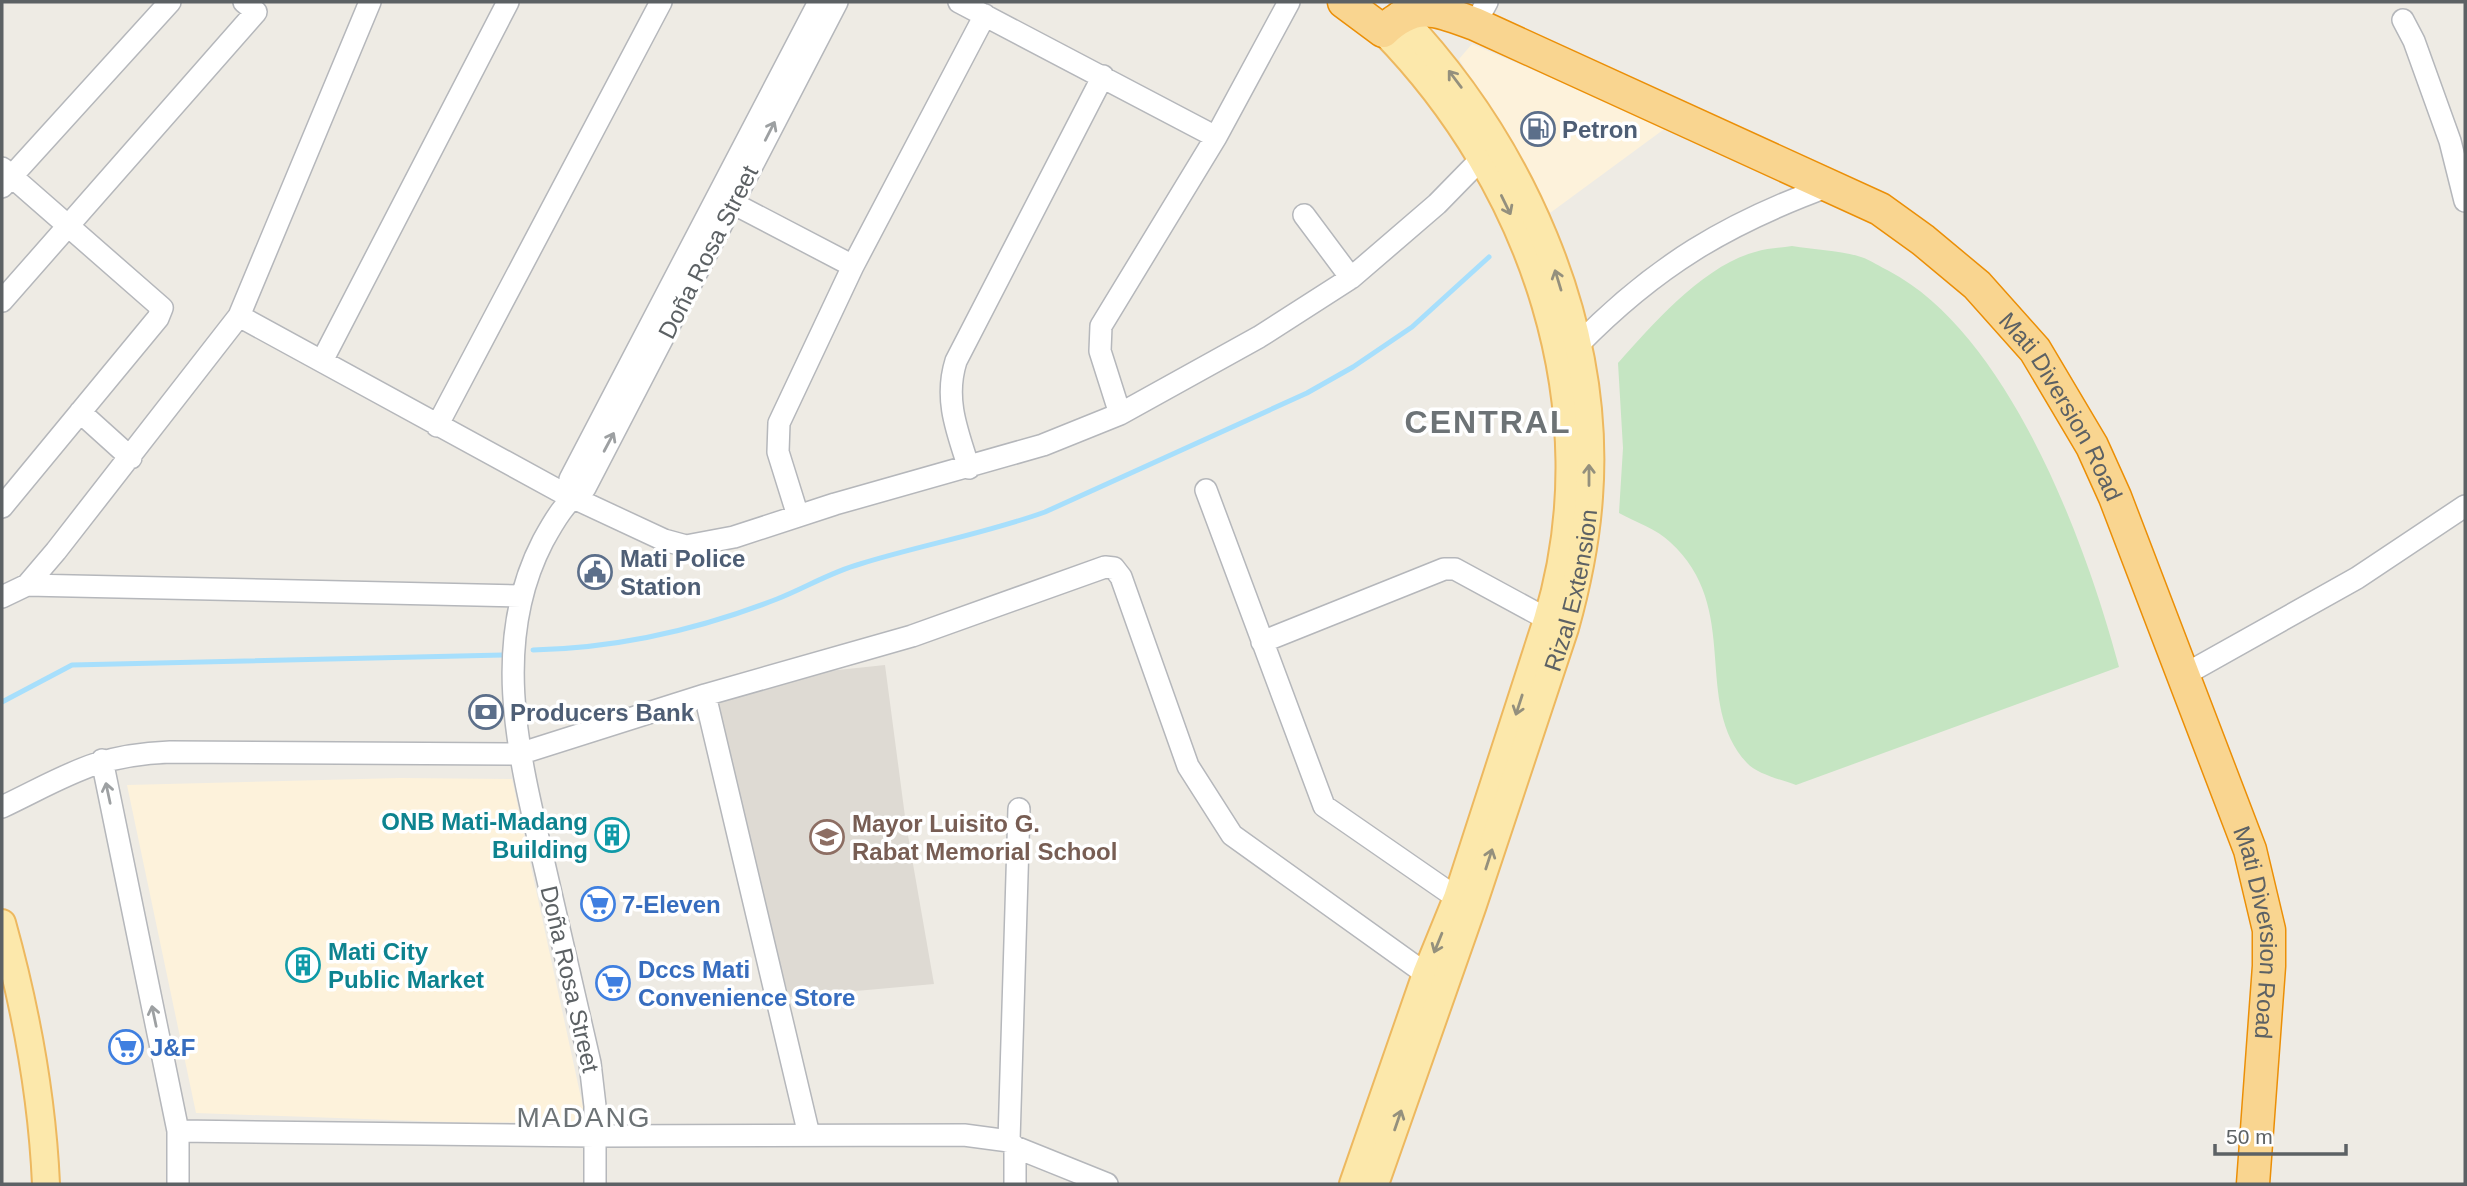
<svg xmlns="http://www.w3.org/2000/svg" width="2467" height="1186" font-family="Arial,sans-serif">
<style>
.commercial{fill:#fdf2db}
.education{fill:#dedad3}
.park{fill:#c5e5c2}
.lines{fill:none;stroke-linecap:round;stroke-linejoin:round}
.stream{stroke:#a7dffc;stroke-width:5}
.minor-casing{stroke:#b5b7bb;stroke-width:24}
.major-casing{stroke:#edb85f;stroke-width:30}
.highway-casing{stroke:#eb8f07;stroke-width:35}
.minor{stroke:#fff;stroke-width:21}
.major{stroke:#fce8ab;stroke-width:26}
.highway{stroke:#f9d590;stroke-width:32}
.oneway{stroke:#94907d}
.oneway2{stroke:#9da0a2}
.labels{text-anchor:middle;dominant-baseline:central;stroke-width:7;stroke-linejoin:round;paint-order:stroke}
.service-label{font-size:24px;font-weight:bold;fill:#4e5e75;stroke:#fff;text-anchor:start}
.street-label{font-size:24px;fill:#5c6164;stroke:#fff}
.culture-label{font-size:24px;font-weight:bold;fill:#0d838f;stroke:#fff;text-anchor:end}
.education-label{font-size:24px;font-weight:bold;fill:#785e54;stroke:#fff;text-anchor:start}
.shop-label{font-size:24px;font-weight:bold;fill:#366cbe;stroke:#fff;text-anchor:start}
.quarter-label{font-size:28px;letter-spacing:2px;fill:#6d7376;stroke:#fff}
.district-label{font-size:32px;font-weight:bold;letter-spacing:2px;fill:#6d7376;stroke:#fff}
</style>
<rect width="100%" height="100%" fill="#eeebe4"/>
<!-- commercial -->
<path class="commercial" d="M1472,44L1667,127L1550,213L1459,59Z
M400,778L512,779L586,1121L475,1123L196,1113L127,785Z"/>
<!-- education -->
<path class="education" d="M885,665L906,824L934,984L789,997L748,849L717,695L781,676Z"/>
<!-- park -->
<path class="park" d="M1792,246C1815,250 1839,250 1861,257C1871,260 1880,267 1889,271C2009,334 2086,543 2119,667L1796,785C1782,780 1757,774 1747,763C1691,702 1743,608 1670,542C1657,529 1635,522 1619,513L1623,448L1618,363C1653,324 1703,266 1755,252C1767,248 1780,248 1792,246Z"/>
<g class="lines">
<!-- stream -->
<path class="stream" d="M533,650C618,648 698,630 777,599C805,588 831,572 860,564C921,545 984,534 1045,512L1307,393L1353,367L1412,327L1489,257
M2,702L72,665L503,655"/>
<!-- minor casing -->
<g class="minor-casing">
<path id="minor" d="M959,2L1216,137
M2403,20L2414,41L2450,141L2465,201
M1475,24L1487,2
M2,168L162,308L158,318L2,507
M2,187L170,2
M721,197L853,266
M1304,215L1351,278
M2,301L256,12L244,2
M239,316L561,492L664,540L686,546L734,537L835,504L1043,445L1120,414L1259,337L1351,278L1437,204L1482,158
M1566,349L1577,346C1655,266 1727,223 1832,185
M322,361L508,2
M80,412L131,458
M1120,414L1100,351L1101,326L1216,137L1289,2
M437,426L661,2
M969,468C957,431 944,399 956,361L1103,76
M1206,490L1324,806L1457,898
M571,496L570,479L819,2
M798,516L778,452L779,423L853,266L985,15
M27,585L521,596
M2,597L27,585L56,551L239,316L370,2
M1262,642L1444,569H1455L1560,626
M2184,675L2357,578L2465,506
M705,695L809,1135
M102,760L178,1131V1184
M2,807C67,776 94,755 170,752L519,754L705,695L912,636L1105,567L1114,568L1121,577L1188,766L1232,835L1426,974
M178,1131L595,1136L964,1135L1009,1141L1015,1147L1107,1184
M1009,1141L1019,809
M1015,1147V1184
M595,1184V1106L590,1063C575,999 560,935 546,872C521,763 488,647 543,541C554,521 566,500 585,488L837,2"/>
</g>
<!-- major casing -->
<g class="major-casing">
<g id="major">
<path d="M2,923C26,1009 42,1095 46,1184"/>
<path d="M1353,1184L1426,974L1457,898L1547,620C1611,410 1533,184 1383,31"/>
<path id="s1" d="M1375,1184L1473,905L1565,628C1577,585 1586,542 1589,497C1602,320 1519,141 1399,15"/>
</g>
</g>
<!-- highway casing -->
<g class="highway-casing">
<g id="highway">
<path id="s2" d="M1344,2L1383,31C1416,0 1436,10 1475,24L1880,209L1923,240L1977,285L2035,350L2092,446L2115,497L2250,850L2269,930V966L2253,1184"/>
</g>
</g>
<!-- minor -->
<use href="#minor" class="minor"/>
<!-- major -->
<use href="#major" class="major"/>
<!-- highway -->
<use href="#highway" class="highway"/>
</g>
<!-- one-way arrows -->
<defs><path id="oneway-shaft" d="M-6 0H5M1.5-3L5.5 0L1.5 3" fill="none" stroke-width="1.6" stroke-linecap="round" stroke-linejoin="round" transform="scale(1.75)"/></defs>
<g class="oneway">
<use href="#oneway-shaft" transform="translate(1455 79) rotate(-127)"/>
<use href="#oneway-shaft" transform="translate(1506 205) rotate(64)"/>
<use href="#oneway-shaft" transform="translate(1558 280) rotate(-107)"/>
<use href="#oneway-shaft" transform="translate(1589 475) rotate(-90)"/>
<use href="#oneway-shaft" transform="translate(1519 705) rotate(108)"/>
<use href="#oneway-shaft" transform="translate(1489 859) rotate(-72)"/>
<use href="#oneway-shaft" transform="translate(1438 943) rotate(112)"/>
<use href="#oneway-shaft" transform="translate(1398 1120) rotate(-71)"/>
</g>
<g class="oneway2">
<use href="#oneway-shaft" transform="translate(770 131) rotate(-63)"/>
<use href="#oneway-shaft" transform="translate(609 442) rotate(-62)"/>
<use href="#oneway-shaft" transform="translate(108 793) rotate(-102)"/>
<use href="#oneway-shaft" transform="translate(154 1016) rotate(-102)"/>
</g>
<!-- icons -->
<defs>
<g id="fuel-ring" transform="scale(1.75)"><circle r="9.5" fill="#fff" stroke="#5c6f8a" stroke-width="1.5"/><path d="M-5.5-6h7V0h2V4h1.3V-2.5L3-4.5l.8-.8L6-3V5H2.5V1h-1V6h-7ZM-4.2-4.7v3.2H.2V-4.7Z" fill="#5c6f8a"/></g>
<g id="civic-ring" transform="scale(1.75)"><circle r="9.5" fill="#fff" stroke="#5c6f8a" stroke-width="1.5"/><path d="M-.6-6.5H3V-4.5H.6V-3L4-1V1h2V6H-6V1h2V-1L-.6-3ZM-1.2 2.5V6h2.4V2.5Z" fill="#5c6f8a"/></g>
<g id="bank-ring" transform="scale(1.75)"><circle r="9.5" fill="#fff" stroke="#5c6f8a" stroke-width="1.5"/><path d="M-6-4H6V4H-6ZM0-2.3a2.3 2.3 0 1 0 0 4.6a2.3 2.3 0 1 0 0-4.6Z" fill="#5c6f8a"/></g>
<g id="building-ring" transform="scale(1.75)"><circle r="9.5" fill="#fff" stroke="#0f9aa8" stroke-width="1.5"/><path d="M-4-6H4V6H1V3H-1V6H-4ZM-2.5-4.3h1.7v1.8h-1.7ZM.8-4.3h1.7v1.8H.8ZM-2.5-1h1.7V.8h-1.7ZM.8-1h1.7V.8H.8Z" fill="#0f9aa8"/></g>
<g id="school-ring" transform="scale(1.75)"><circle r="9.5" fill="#fff" stroke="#8d6e63" stroke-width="1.5"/><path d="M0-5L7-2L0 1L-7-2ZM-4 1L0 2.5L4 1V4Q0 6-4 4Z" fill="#8d6e63"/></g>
<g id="supermarket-ring" transform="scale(1.75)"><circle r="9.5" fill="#fff" stroke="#3f7fe0" stroke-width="1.5"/><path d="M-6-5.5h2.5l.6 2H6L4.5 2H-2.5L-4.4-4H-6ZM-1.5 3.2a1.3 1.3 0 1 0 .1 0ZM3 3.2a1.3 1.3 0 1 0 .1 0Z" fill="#3f7fe0"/></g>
</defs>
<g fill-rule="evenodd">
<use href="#fuel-ring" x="1538" y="129"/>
<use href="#civic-ring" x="595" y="572"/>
<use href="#bank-ring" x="486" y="712"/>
<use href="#building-ring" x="612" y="835"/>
<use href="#school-ring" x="827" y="837"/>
<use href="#supermarket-ring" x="598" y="904"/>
<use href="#building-ring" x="303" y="965"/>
<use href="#supermarket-ring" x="613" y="983"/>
<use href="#supermarket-ring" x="126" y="1047"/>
</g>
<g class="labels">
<!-- service labels -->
<g class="service-label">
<text x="1562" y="129">Petron</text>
<text x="620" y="558">Mati Police<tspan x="620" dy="28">Station</tspan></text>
<text x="510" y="712">Producers Bank</text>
</g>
<!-- street labels -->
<g class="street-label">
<text transform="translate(708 252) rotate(-63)">Doña Rosa Street</text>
<text stroke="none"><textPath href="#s2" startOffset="866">Mati Diversion Road</textPath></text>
<text stroke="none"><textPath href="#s1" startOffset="626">Rizal Extension</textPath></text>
<text stroke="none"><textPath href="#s2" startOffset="1433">Mati Diversion Road</textPath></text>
<text transform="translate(570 979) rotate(77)">Doña Rosa Street</text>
</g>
<!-- culture labels -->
<g class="culture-label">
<text x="588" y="821">ONB Mati-Madang<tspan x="588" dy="28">Building</tspan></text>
<text x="328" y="951" text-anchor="start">Mati City<tspan x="328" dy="28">Public Market</tspan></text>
</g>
<!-- education labels -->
<g class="education-label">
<text x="852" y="823">Mayor Luisito G.<tspan x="852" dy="28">Rabat Memorial School</tspan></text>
</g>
<!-- shop labels -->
<g class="shop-label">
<text x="622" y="904">7-Eleven</text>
<text x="638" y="969">Dccs Mati<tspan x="638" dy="28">Convenience Store</tspan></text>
<text x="150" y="1047">J&amp;F</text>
</g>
<!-- quarter labels -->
<g class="quarter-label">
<text x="584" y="1117">MADANG</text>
</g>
<!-- district labels -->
<g class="district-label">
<text x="1488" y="422">CENTRAL</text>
</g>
</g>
<!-- border -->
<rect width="2467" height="1186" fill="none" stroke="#5c6164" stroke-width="7"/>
<!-- scale -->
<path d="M2215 1144v10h131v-10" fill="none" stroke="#5c6164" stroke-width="3.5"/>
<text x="2226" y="1144" font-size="21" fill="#5c6164" stroke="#ffffff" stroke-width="5" paint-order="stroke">50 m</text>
</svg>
